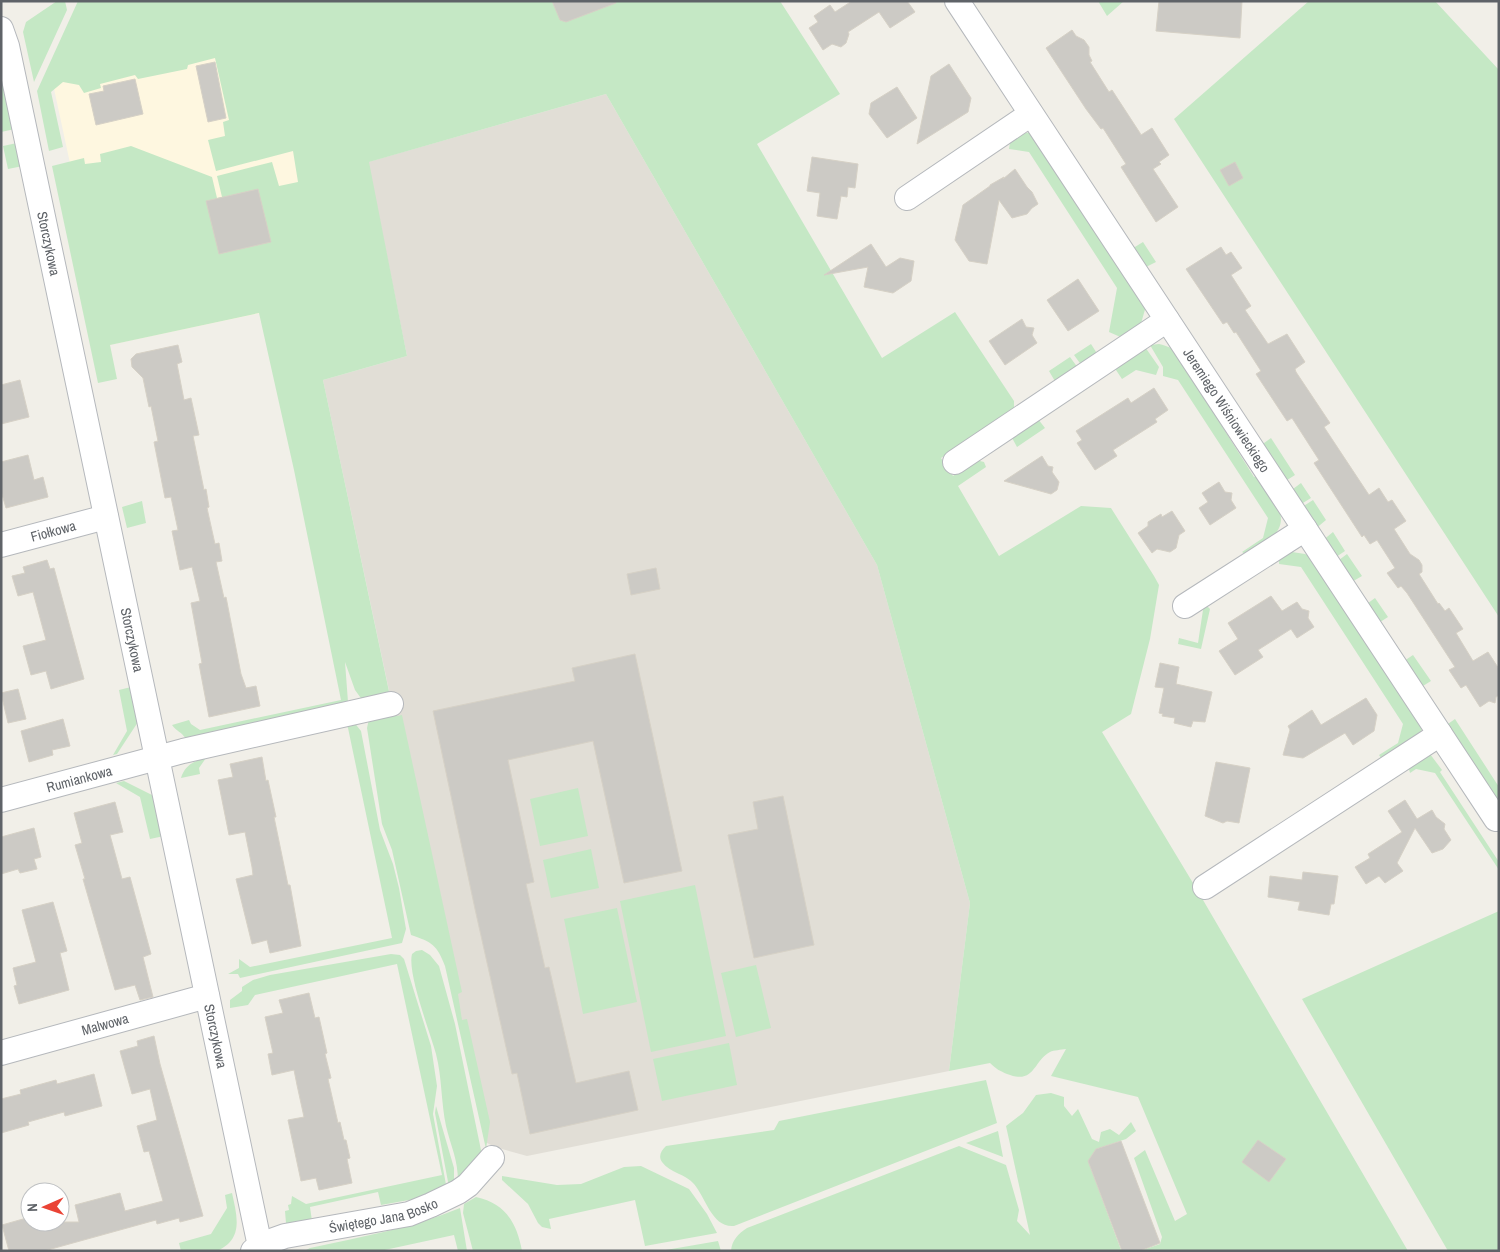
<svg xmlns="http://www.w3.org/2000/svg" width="1500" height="1252" font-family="'Archivo Narrow',sans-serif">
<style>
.commercial{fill:#fef7e0}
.education{fill:#e1ded6}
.green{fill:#c5e8c5}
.building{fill:#cccac5;stroke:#d6d1c6}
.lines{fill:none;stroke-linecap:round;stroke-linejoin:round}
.minor-casing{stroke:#b5b8bc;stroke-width:26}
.minor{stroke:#fff;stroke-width:24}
.labels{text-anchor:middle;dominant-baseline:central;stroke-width:4;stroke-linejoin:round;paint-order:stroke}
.street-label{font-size:14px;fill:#5f6368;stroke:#fff}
</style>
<rect width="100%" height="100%" fill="#f1efe8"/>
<!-- commercial -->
<path class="commercial" d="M271,1L337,297L109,345L53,84Z"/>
<!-- education -->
<path class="education" d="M606,94L877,565L970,903L949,1071L527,1156L495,1147L485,1142L323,380L407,356L368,162Z"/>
<!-- green -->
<path class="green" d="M57,1H65L67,10L34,82L23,32L26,22Z
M78,1H780L840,94L757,144L882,358L955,312L1014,401V410L941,458L953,476L976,460L984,462L986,467L958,486L999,556L1081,506L1111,508L1154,576L1159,585L1150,639L1131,714L1102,732L1193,883L1280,827L1281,851L1203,900L1408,1251H1140L1160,1244L1162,1237L1134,1158L1145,1150L1175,1221L1187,1214L1138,1097L1051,1076L1066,1049C1061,1050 1054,1050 1050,1052C1033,1061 1035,1085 1007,1074C1000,1071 996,1069 990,1063L949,1071L970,903L877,565L606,94L369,162L407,356L323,380L390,696L363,701L355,690L345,662L348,702L186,739C182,732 176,731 172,725L189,720L191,724L200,730L341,700L294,470L259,313L110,345L117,379L98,383L52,166L84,158L85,164L101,162L100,154L131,146L212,177L217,198L222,197L217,176L272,162L279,186L298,182L293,151L216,171L208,140L225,136L223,122L229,120L215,58L188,65L187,69L138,79L135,75L100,84L101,88L84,93L79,85L63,82L51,92L63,147L49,151L37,91Z
M1098,1H1124L1107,16Z
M1309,1H1435L1499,70V617L1174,119Z
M1,61L15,129L1,132Z
M1031,132L1146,306L1140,327L1125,339L1109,332L1117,288L1029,152L1009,149L1011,136Z
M17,143L23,166L8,169L3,146Z
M1143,242L1156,262L1142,269L1130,250Z
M1091,344L1098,355L1082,366L1074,355Z
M1159,344C1177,348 1182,356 1191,370V377L1254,477L1258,476C1270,493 1294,518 1272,537C1265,543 1255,549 1247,555L1242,552L1263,538L1268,518L1178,380L1163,376V367L1150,345Z
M1145,347L1159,367L1156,375L1136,370L1122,379L1114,367Z
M1070,357L1078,368L1056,383L1049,371Z
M1038,419L1045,428L1017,447L1011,436Z
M1271,438L1295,475L1284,482L1260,446Z
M1301,483L1311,498L1298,506L1289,492Z
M1313,500L1326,520L1314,530L1299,509Z
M142,501L146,523L127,528L122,507Z
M1333,532L1345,551L1333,559L1322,541Z
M1292,552L1305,554L1311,557L1423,725L1421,732L1389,758H1381L1379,755L1398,743L1403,724L1301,567L1279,564V557L1284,553Z
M1347,554L1362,576L1350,583L1335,563Z
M1375,598L1388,617L1377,624L1364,606Z
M1206,605L1210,609L1201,649L1178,644L1179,638L1198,643L1203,610Z
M1413,655L1431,681L1418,689L1401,663Z
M131,687L138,722L117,754L113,755L127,731L119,690Z
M396,714L397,716L402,715L462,992L458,994L462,1020L467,1019L490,1122L486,1149L445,966C437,945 432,942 411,935L392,850L382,824L367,728L369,719Z
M1455,719L1499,787V803L1445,726Z
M353,721L361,731L380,830L393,864L399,888L406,929L402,943L240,978L238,974H228L239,968V959L250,967L392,938L348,728L345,722Z
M1430,754L1442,770L1440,772L1499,862V870L1435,773L1416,769L1410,773L1408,765Z
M206,758L199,768L200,774L181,778C185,765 194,761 206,758Z
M124,781L154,796L164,836L150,839L140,797L116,783Z
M578,788L588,836L540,846L530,799Z
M591,849L599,888L551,898L543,860Z
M695,885L726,1036L651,1052L620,901Z
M617,908L637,1002L583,1014L564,919Z
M1499,911V1251H1448L1302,999Z
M422,950L430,955L439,966L455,1024L482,1155L458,1182C458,1159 451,1147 446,1126C441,1102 442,1077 436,1054C430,1032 407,973 412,954L416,951Z
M391,954L400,955L404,959L431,1046L437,1086L433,1114L447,1190L437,1195L381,1205L378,1192L310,1207L312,1221L293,1225L286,1223L285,1211L289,1210L288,1205L291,1204L292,1196L306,1204L442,1175L397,964L255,995L248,1005L230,1008V1000L242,991V987L253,980L270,975Z
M756,965L771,1028L736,1037L721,973Z
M729,1043L737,1085L662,1101L653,1059Z
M986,1080L997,1123L734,1226C712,1228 706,1198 694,1184C686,1174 670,1173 662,1162C658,1156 661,1151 666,1146L774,1130L779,1121Z
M1051,1093L1064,1097V1106L1072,1116L1078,1109L1092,1139L1099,1142L1101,1132L1110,1129L1119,1135L1131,1122L1136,1131L1126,1139L1096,1149L1088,1161L1121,1250L1124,1251H731C732,1240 738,1234 747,1228L959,1146L1006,1165L1019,1210L1017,1221L1030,1235L1006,1126L1023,1113L1036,1095Z
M436,1106L454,1168V1183L449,1187L435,1113Z
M998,1131L1003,1157L966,1143Z
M641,1166L689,1189L707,1214L717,1233L645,1246L635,1200L549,1219L551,1229L542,1227L538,1223L528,1204L502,1180V1176L557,1185L581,1184L624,1167Z
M232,1193C237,1216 244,1239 217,1251H181L179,1243L211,1234L227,1208L225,1195Z
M476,1197C505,1203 517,1223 522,1251H473L463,1213L464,1204Z
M460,1208L467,1251H458L454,1235L380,1251H304L310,1248C360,1237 412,1228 460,1208Z
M718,1241L721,1251H660Z"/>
<!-- building -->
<path class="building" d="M552,1H616V3L566,22L560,20Z
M852,1H907L915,12L890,28L879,12L848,32L849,34L846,43L841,47L832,44L823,50L809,28L818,22L814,16L830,5L835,12Z
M1159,1H1242L1240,38L1156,31Z
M1072,30L1076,36L1084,40L1089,47V55L1092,61L1090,62L1109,92L1112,90L1140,133L1141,135L1152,128L1169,155L1159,162L1161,164L1153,169L1178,207L1156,222L1121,167L1126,164L1103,128L1101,129L1086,109L1046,48Z
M215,62L226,118L208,122L196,66Z
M949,64L971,98L968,112L917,144L931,76Z
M135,79L143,114L96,125L89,94L104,91L103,86Z
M897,87L917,118L887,138L869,114L871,103Z
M812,157L858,164L855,188L848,187L847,197L841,196L837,219L817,216L820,193L807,191Z
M1235,162L1243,178L1229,186L1220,170Z
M1015,169L1027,187L1032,192L1038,204L1032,208L1027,214L1012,218L999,200L987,264L969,261L955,240L963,205L990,186V185L1004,177L1003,179Z
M258,189L271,242L219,254L206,201Z
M871,244L886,267L900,258L914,261L911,281L893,293L864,287L868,267L824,275Z
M1221,247L1226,255L1231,252L1242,268L1231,275L1251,306L1245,310L1268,344L1287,334L1305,362L1295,369L1296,372L1330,423L1324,427L1369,495L1379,488L1388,502L1392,500L1406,521L1394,529L1410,554L1419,560L1422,565V572L1419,574L1438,604L1439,603L1445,611L1449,608L1463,629L1456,633L1473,661L1488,652L1499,669V695L1496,697L1495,703L1489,701L1480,707L1466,685L1461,688L1449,670L1455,667L1407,593L1401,586L1398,588L1387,573L1395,568L1377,540L1370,544L1364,535L1362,537L1314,463L1319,460L1292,418L1287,421L1256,374L1261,371L1236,332L1234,333L1227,322L1223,324L1186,269Z
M1078,279L1099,311L1068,331L1047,300Z
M1022,319L1026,327L1034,328L1032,335L1037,343L1005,365L989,341Z
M178,345L182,362L177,364L184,400L191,398L199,435L193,436L204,490L206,489L209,507L207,508L215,544L219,543L222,561L216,562L224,598L226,597L241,674L246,688L256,686L260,706L209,717L199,664L202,663L191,603L200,601L192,567L180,570L172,531L178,530L171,497L165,498L154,442L158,441L151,406L149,407L143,378L132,367L131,359L136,354Z
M20,380L29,417L1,424V385Z
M1154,388L1168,410L1155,419L1157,422L1113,450L1117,456L1095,470L1077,443L1082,440L1076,431L1128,398L1131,403Z
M28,455L34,480L43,477L48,497L6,508L1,491V462Z
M1042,456L1048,466L1053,467L1052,472L1059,482L1057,490L1051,494L1004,481Z
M1219,482L1225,492L1232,493L1231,500L1236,508L1210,525L1199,508L1208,502L1202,493Z
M1172,511L1185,531L1179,535L1176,548L1170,552L1157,549L1152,553L1138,533L1148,526V522L1161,514L1162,517Z
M47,560L50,569L54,568L84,679L51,689L46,671L31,675L23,646L46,640L33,592L18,596L12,576L25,573L23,567Z
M656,568L660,589L631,595L627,574Z
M1271,596L1282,611L1297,602L1302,609L1309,611L1308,618L1314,627L1297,638L1291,629L1258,650L1263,657L1235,675L1219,651L1238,639L1228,623Z
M635,654L682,871L624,883L593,741L508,760L534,882L526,884L545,968L549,967L576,1083L629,1071L638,1110L530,1134L517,1073L512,1074L475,909L433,711L575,681L572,668Z
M1160,663L1179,667L1176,684L1212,692L1205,722L1193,721L1191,727L1174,723L1175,718L1162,716L1163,714L1159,713L1164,688L1155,687Z
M18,689L26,719L8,723L1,693Z
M1366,698L1377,715L1374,731L1353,745L1345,733L1303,758L1283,755L1290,730L1288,726L1312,710L1321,725Z
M63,719L70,746L52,750L53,755L29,762L21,731Z
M262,757L266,781L268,780L276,817H274L288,885H290L301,946L270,953L267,940L252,944L236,879L253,875L252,867L245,832L229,835L218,780L233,777L230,764Z
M1216,762L1250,768L1239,823L1227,821L1223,823L1205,816Z
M783,796L814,945L754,958L728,835L758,829L753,802Z
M1405,800L1417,819L1432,810L1436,817L1445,824L1444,829L1451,840L1443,849L1432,853L1415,828L1397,863L1403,871L1385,883L1379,876L1366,884L1355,867L1370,858L1368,854L1402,832L1388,811Z
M115,802L123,832L110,835L122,879L130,877L151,954L143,957L153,997L140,1000L135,985L115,990L83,879H85L75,845L82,843L74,813Z
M34,828L41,857L34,859L37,869L20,873L18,869L1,874V837Z
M1303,872L1338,876L1334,904H1331L1329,915L1298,910L1300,902L1268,897L1270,876L1302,880Z
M53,902L67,951L60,953L69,990L19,1004L14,986L17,985L13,968L36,962L22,910Z
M309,993L315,1018L319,1017L327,1053L325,1054L331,1078L328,1079L338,1123L340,1122L344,1140H346L350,1158L347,1159L352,1183L319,1190L316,1178L301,1181L288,1120L304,1117L297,1085L294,1070L272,1075L268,1054L273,1053L265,1017L283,1013L279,1000Z
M154,1036L160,1064L203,1216L180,1222L179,1218L157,1224L156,1220L44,1251H9L2,1225L30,1217V1222H79L75,1205L120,1193L125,1211L163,1201L149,1151L144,1152L137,1126L157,1120L150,1089L132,1094L120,1051L138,1046L137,1041Z
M94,1074L102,1106L65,1116L64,1112L28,1122L29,1125L1,1133V1099L21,1094L20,1090L56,1080L57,1084Z
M1258,1140L1286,1159L1269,1182L1242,1162Z
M1121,1141L1160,1243L1140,1251H1122L1088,1161L1096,1149Z"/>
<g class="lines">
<!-- minor casing -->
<g class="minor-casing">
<g id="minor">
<path id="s1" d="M957,1L1496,819"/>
<path id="s2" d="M1,29L7,46L261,1251"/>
<path d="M907,198L1031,114"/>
<path d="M955,462L1167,320"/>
<path id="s3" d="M1,545L106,517"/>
<path d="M1185,606L1305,529"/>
<path id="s4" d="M1,800L183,751L391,704"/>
<path d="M1205,887L1440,734"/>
<path id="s5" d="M1,1053L207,996"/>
<path id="s6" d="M253,1251L271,1241L285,1236L409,1214L431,1205L458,1192L468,1185L492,1158"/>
</g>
</g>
<!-- minor -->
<use href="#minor" class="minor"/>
</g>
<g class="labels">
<!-- street labels -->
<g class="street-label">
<text stroke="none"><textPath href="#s2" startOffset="220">Storczykowa</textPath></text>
<text stroke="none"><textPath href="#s1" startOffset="490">Jeremiego Wiśniowieckiego</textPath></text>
<text stroke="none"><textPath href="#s3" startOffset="54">Fiołkowa</textPath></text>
<text stroke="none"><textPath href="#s2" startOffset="625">Storczykowa</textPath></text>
<text stroke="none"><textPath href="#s4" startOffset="81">Rumiankowa</textPath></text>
<text stroke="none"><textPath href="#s5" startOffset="108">Malwowa</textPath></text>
<text stroke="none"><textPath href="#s2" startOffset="1030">Storczykowa</textPath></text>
<text stroke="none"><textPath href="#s6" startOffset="136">Świętego Jana Bosko</textPath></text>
</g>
</g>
<!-- border -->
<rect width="1500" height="1252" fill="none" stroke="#5f6368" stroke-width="5"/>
<!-- north arrow -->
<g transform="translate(45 1207) rotate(268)"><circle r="24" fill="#ffffff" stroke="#bfc1c3"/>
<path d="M0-4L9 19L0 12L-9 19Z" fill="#ea4335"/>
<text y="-8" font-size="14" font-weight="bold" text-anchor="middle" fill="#5f6368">N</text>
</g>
</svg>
